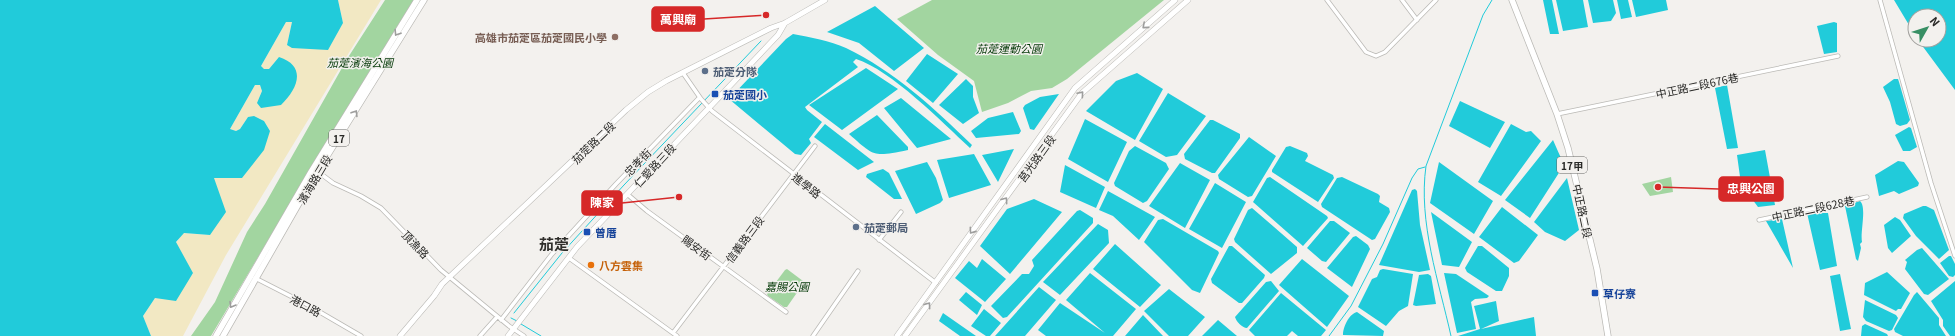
<svg xmlns="http://www.w3.org/2000/svg" width="1955" height="336" font-family="Georgia,'Noto Sans TC',serif">
<style>
.green{fill:#a2d5a0}
.sand{fill:#f2e8c3}
.water{fill:#21cbda}
.lines{fill:none;stroke-linecap:round;stroke-linejoin:round}
.stream{stroke:#21cbda;stroke-width:1}
.street-casing{stroke:#bbbab6;stroke-width:5}
.secondary-casing{stroke:#bbbab6;stroke-width:6}
.primary-casing{stroke:#bbbab6;stroke-width:7}
.street{stroke:#fff;stroke-width:3.5}
.secondary{stroke:#fff;stroke-width:5}
.primary{stroke:#fff;stroke-width:5.5}
.oneway{stroke:#9e9e9d}
.education-dot{fill:#8d6e63;stroke:#f3f1ee;stroke-width:1.5}
.service-dot{fill:#5c6f8a;stroke:#f3f1ee;stroke-width:1.5}
.transit-dot{fill:#1a4fb4;stroke:#f3f1ee;stroke-width:1.5}
.food-dot{fill:#e8710a;stroke:#f3f1ee;stroke-width:1.5}
.labels{text-anchor:middle;dominant-baseline:central;stroke-width:3;stroke-linejoin:round;paint-order:stroke}
.shield{fill:#f3f1ee;stroke:#656462;stroke-width:1}
.shield-label{font-size:10px;font-weight:bold;fill:#282826}
.education-label{font-size:11px;font-weight:bold;fill:#785e54;stroke:#f3f1ee;text-anchor:end}
.park-label{font-size:11px;font-style:italic;fill:#043907;stroke:#f3f1ee}
.service-label{font-size:11px;font-weight:bold;fill:#4e5e75;stroke:#f3f1ee;text-anchor:start}
.street-label{font-size:11px;fill:#282826;stroke:#f3f1ee}
.transit-label{font-size:11px;font-weight:bold;fill:#164399;stroke:#f3f1ee;text-anchor:start}
.food-label{font-size:11px;font-weight:bold;fill:#c56008;stroke:#f3f1ee;text-anchor:start}
.district-label{font-size:15px;font-weight:bold;fill:#2f2e2b;stroke:#f3f1ee}
.leader{fill:none;stroke:#d62828;stroke-width:1.5}
.callout-dot{fill:#d62828;stroke:#f3f1ee;stroke-width:1.5}
.callout{fill:#d62828;stroke:#d62828;stroke-width:1.5}
.callout-label{font-size:12px;text-anchor:middle;font-weight:bold;fill:#fff}
</style>
<rect width="100%" height="100%" fill="#f3f1ee"/>
<!-- green -->
<path class="green" d="M385,0H415L307,175L211,336H191L215,302L247,232L265,204L347,59Z
M932,0H1164L1067,79L1052,88L1031,91L1008,103L982,112L974,81L938,55L897,19Z
M1671,177L1673,192L1650,196L1642,184Z
M787,269L803,281V284L787,307H784L768,296L767,294L785,270Z"/>
<!-- sand -->
<path class="sand" d="M338,0H381L226,255L183,336H151L143,316L155,298L193,274L176,243L183,233L210,235L214,178L270,131C264,120 261,117 248,117L240,129L236,131L230,129L255,85H260L262,91L257,103L279,57L269,69H263L261,66L286,22H292L287,45L343,23Z"/>
<!-- water -->
<path class="water" d="M0,0H338L343,23L328,50L292,48L287,45L292,22H286L261,66L264,69H269L279,57C307,66 298,89 281,105L261,108L257,103L262,91L260,85H255L230,129L236,131L240,129L248,117L254,116L264,121L270,131L264,150L242,178H214L226,212L210,235L184,233L176,242L193,273L176,301L155,298L143,316L151,336H0Z
M1543,0H1552L1559,34H1550Z
M1556,0H1583L1588,27L1563,31Z
M1588,0H1613L1616,13L1611,21L1593,23Z
M1617,0H1628L1632,17L1621,19Z
M1632,0H1666L1668,10L1636,17Z
M1894,0H1955V90L1918,40H1939V16H1915V35Z
M875,6L924,48L894,71L859,43L827,32Z
M1834,22L1837,23V52L1824,54L1817,26Z
M793,34C810,37 830,41 846,48C894,71 934,108 972,145L970,148C942,122 891,70 856,59L853,62L858,67L805,107L807,110L822,122L809,139L811,143L801,155L795,154L729,99L786,39Z
M927,54L958,74L933,103L906,81Z
M866,68L898,89L842,130L809,105Z
M1137,73L1163,89L1135,140L1086,111L1116,81Z
M966,79L973,86V97L979,113L963,124L939,105Z
M1894,79H1898L1899,82L1910,120L1907,124L1900,126L1896,124L1890,102L1883,87Z
M1727,85L1738,148L1727,149L1715,88Z
M1168,93L1206,116L1177,155L1166,157L1139,141Z
M1059,94L1034,130L1030,129L1023,108L1025,105L1040,97Z
M901,98L951,139L917,148L884,108Z
M1460,101L1505,122L1490,148L1449,126Z
M1013,112L1021,131L1019,134L976,138L971,131L988,118Z
M877,115L908,147V150C873,157 875,157 849,134Z
M1085,119L1127,142L1108,182L1068,159Z
M1210,120H1213L1240,134V138L1215,173H1212L1185,159L1184,154Z
M825,124L874,162L858,170L814,137Z
M1511,124L1526,132L1531,131L1541,141L1501,196L1478,182Z
M1909,127L1911,128L1917,147L1910,151H1903L1895,135Z
M1249,137L1276,156L1252,196L1248,197L1219,179L1218,175Z
M1553,140L1564,165L1530,218L1505,200Z
M1135,146L1166,163L1169,169L1147,201L1143,203L1115,186L1114,183L1129,151Z
M1290,146L1307,153L1308,156L1305,161L1333,175L1334,178L1318,202L1272,172V170L1286,147Z
M1014,149L998,182L982,155Z
M1765,150L1775,205L1758,207L1741,184L1737,155Z
M974,154L991,185L949,198L937,160Z
M1898,161L1904,162L1919,183L1918,186L1899,194L1894,191L1879,196L1875,175Z
M927,162L936,178L943,200L940,203L916,214L895,171Z
M1439,162L1493,201L1474,234L1430,203Z
M1180,163L1210,180L1185,228L1149,206Z
M1065,165L1105,187L1096,208L1060,192Z
M883,169L889,173L902,199H894L866,177L867,174Z
M1270,177L1327,216L1328,218L1303,246L1253,202L1267,178Z
M1342,177L1378,194L1380,196L1379,202L1389,208L1390,212L1375,239L1372,240L1322,207L1321,204L1337,178Z
M1567,178L1579,230L1565,241L1545,232L1534,222Z
M1215,183L1246,202L1222,248L1189,229Z
M1415,189L1417,191L1420,225L1430,270L1419,272L1379,265L1412,190Z
M1108,191L1155,217L1139,240L1113,216L1099,210Z
M1034,199L1062,212L1010,274L980,246L1007,209Z
M1860,201C1867,207 1860,232 1862,242L1860,244L1861,248L1858,261L1856,259L1845,206Z
M1923,206H1926L1934,210L1949,250L1939,259L1916,236L1903,218L1904,214Z
M1502,207L1538,235L1519,261L1514,263L1479,237Z
M1252,208L1297,247V253L1271,274L1235,242L1234,239L1248,210Z
M1080,210L1093,218V223L1007,317L1003,318L991,306L1022,274H1029L1034,266L1032,260L1077,211Z
M1431,212L1472,242L1459,267L1442,265Z
M1807,213H1828L1837,266L1820,270Z
M1895,217L1900,220L1911,236L1892,253L1888,248L1884,225Z
M1163,219L1218,251L1219,253L1200,293L1192,290L1144,242L1158,220Z
M1782,219L1793,268L1766,221Z
M1330,221H1334L1350,233L1326,262L1322,261L1307,248Z
M1098,224L1108,230L1109,243L1060,295L1043,282Z
M1356,236L1368,245L1370,249L1352,287L1327,268L1353,237Z
M1115,244L1161,285L1140,307L1093,269Z
M1229,246H1232L1265,275L1264,278L1242,303H1239L1212,283L1211,279Z
M1478,246H1482L1509,268V276L1502,291H1496L1467,272L1465,268Z
M1922,248L1949,279L1928,295L1924,294L1905,269L1907,262L1905,260L1917,250Z
M1949,256H1951L1955,264V275L1953,277L1949,276L1940,263Z
M982,259L1006,279L985,302L955,278L969,261L977,268Z
M1302,259L1349,296L1327,327L1279,285Z
M1383,269L1413,274L1408,306L1399,311L1386,326L1358,307L1372,279L1377,277L1380,270Z
M1887,272L1910,293L1901,309H1898L1896,311L1864,295L1865,283Z
M1090,273L1136,309L1113,336H1046L1038,330L1060,303L1105,333L1066,300Z
M1444,273L1456,274L1489,296L1487,298L1475,299L1471,302L1476,329L1457,333Z
M1428,274L1431,276L1436,304L1416,306L1413,305L1419,275Z
M1840,274L1851,329L1840,331L1830,276Z
M1271,281L1279,291L1247,328C1242,328 1236,321 1235,317L1266,282Z
M1955,281V336H1950L1943,326V320L1931,301Z
M1039,287L1056,300L1025,336H995Z
M1169,289L1205,317L1188,336H1169L1144,311Z
M966,292L982,305L977,315L959,300Z
M1917,292L1939,318V325L1946,336H1903L1895,332L1894,329L1914,295Z
M1281,293L1326,330L1321,336H1298L1292,331L1287,336H1255L1249,330Z
M1865,300L1896,315L1898,318L1892,330L1889,331L1866,321L1863,317Z
M1496,301L1499,321L1481,329L1534,317L1536,336H1458L1480,329L1474,306Z
M984,309L1001,323L990,336H986L971,326Z
M1357,312L1384,331L1383,336L1343,335C1343,327 1349,314 1357,312Z
M943,313L976,336H960L939,321Z
M1143,315L1163,336H1125Z
M1218,320L1237,336H1202Z
M1865,324L1887,334L1888,336H1861L1862,326Z"/>
<g class="lines">
<!-- stream -->
<path class="stream" d="M514,313L562,253L624,185L761,41
M511,318L517,321
M521,324L541,336
M1329,336L1351,306L1383,244L1412,178L1418,169L1425,167
M1451,336C1439,282 1418,222 1426,166L1483,15L1492,0"/>
<!-- street casing -->
<g class="street-casing">
<path id="street" d="M1327,0L1366,52L1376,56L1385,52L1436,0
M1402,0L1417,20
M1880,0L1931,183L1955,256
M683,73L701,99L712,111L936,283
M1557,114L1838,56
M317,171L333,183L361,196L381,208L441,270L509,326L524,336
M627,194L647,211L786,312
M1759,220L1867,197
M879,240L901,212
M569,258L677,336
M255,278L306,304L361,336
M501,320L552,254L616,184L699,98
M673,333L815,146
M480,336L497,317
M813,336L858,271"/>
</g>
<!-- secondary casing -->
<g class="secondary-casing">
<path id="secondary" d="M400,336L434,296L442,284L626,110L648,92L666,81L771,28L785,23L825,0
M508,336L577,247L778,35L785,23
M897,336L1075,88L1175,0
M905,336L1082,93L1188,0"/>
</g>
<!-- primary casing -->
<g class="primary-casing">
<path id="primary" d="M1512,0L1557,114L1568,148L1597,269L1608,336
M216,336L311,172L417,0
M223,336L314,177L424,0"/>
</g>
<!-- street -->
<use href="#street" class="street"/>
<!-- secondary -->
<use href="#secondary" class="secondary"/>
<!-- primary -->
<use href="#primary" class="primary"/>
</g>
<!-- one-way arrows -->
<defs><path id="oneway-chevron" d="M-2-3.5L2.5 0L-2 3.5" fill="none" stroke-width="1.6" stroke-linecap="round" stroke-linejoin="round"/></defs>
<g class="oneway">
<use href="#oneway-chevron" transform="translate(1145 26) rotate(139)"/>
<use href="#oneway-chevron" transform="translate(397 33) rotate(122)"/>
<use href="#oneway-chevron" transform="translate(1081 94) rotate(-49)"/>
<use href="#oneway-chevron" transform="translate(355 113) rotate(-58)"/>
<use href="#oneway-chevron" transform="translate(1005 200) rotate(-54)"/>
<use href="#oneway-chevron" transform="translate(972 231) rotate(125)"/>
<use href="#oneway-chevron" transform="translate(232 305) rotate(121)"/>
<use href="#oneway-chevron" transform="translate(928 305) rotate(-54)"/>
</g>
<!-- markers -->
<circle class="education-dot" cx="615" cy="37" r="4"/>
<g class="service-dot">
<circle cx="705" cy="71" r="4"/>
<circle cx="856" cy="227" r="4"/>
</g>
<g class="transit-dot">
<rect x="711" y="90" width="8" height="8" rx="2"/>
<rect x="583" y="228" width="8" height="8" rx="2"/>
<rect x="1591" y="289" width="8" height="8" rx="2"/>
</g>
<circle class="food-dot" cx="591" cy="265" r="4"/>
<g class="labels">
<!-- shield labels -->
<g class="shield">
<rect x="329" y="130" width="20" height="16" rx="3"/>
<rect x="1557" y="157" width="30" height="16" rx="3"/>
</g>
<g class="shield-label">
<text x="339" y="138">17</text>
<text x="1572" y="165">17甲</text>
</g>
<!-- education labels -->
<g class="education-label">
<text x="607" y="37">高雄市茄萣區茄萣國民小學</text>
</g>
<!-- park labels -->
<g class="park-label">
<text x="1009" y="48">茄萣運動公園</text>
<text x="360" y="62">茄萣濱海公園</text>
<text x="787" y="286">嘉賜公園</text>
</g>
<!-- service labels -->
<g class="service-label">
<text x="713" y="71">茄萣分隊</text>
<text x="864" y="227">茄萣郵局</text>
</g>
<!-- street labels -->
<g class="street-label">
<text transform="translate(1697 85) rotate(-12)">中正路二段676巷</text>
<text transform="translate(593 142) rotate(-44)">茄萣路二段</text>
<text transform="translate(1036 158) rotate(-54)">莒光路三段</text>
<text transform="translate(637 162) rotate(-46)">忠孝街</text>
<text transform="translate(654 165) rotate(-47)">仁愛路三段</text>
<text transform="translate(314 179) rotate(-59)">濱海路三段</text>
<text transform="translate(807 185) rotate(38)">進學路</text>
<text transform="translate(1813 208) rotate(-12)">中正路二段628巷</text>
<text transform="translate(1583 211) rotate(78)">中正路二段</text>
<text transform="translate(744 239) rotate(-53)">信義路三段</text>
<text transform="translate(416 244) rotate(46)">頂漁路</text>
<text transform="translate(697 247) rotate(36)">賜安街</text>
<text transform="translate(306 305) rotate(28)">港口路</text>
</g>
<!-- transit labels -->
<g class="transit-label">
<text x="723" y="94">茄萣國小</text>
<text x="595" y="232">曾厝</text>
<text x="1603" y="293">草仔寮</text>
</g>
<!-- food labels -->
<g class="food-label">
<text x="599" y="265">八方雲集</text>
</g>
<!-- district labels -->
<g class="district-label">
<text x="554" y="243">茄萣</text>
</g>
</g>
<!-- callouts -->
<path class="leader" d="M766 15L704 19M1658 187L1719 189M679 197L622 203"/>
<g class="callout-dot">
<circle cx="766" cy="15" r="4"/>
<circle cx="1658" cy="187" r="4"/>
<circle cx="679" cy="197" r="4"/>
</g>
<g class="callout">
<rect x="652" y="7" width="52" height="24" rx="4"/>
<rect x="1719" y="177" width="64" height="24" rx="4"/>
<rect x="582" y="191" width="40" height="24" rx="4"/>
</g>
<g class="callout-label">
<text x="678" y="24">萬興廟</text>
<text x="1751" y="193">忠興公園</text>
<text x="602" y="207">陳家</text>
</g>
<!-- north arrow -->
<g transform="translate(1927 28) rotate(51)"><circle r="19" fill="#f3f1ee" stroke="#a2a19e"/>
<path d="M0-3L7 15L0 10L-7 15Z" fill="#388f64"/>
<text y="-6" font-size="11" font-weight="bold" text-anchor="middle" fill="#282826">N</text>
</g>
</svg>
